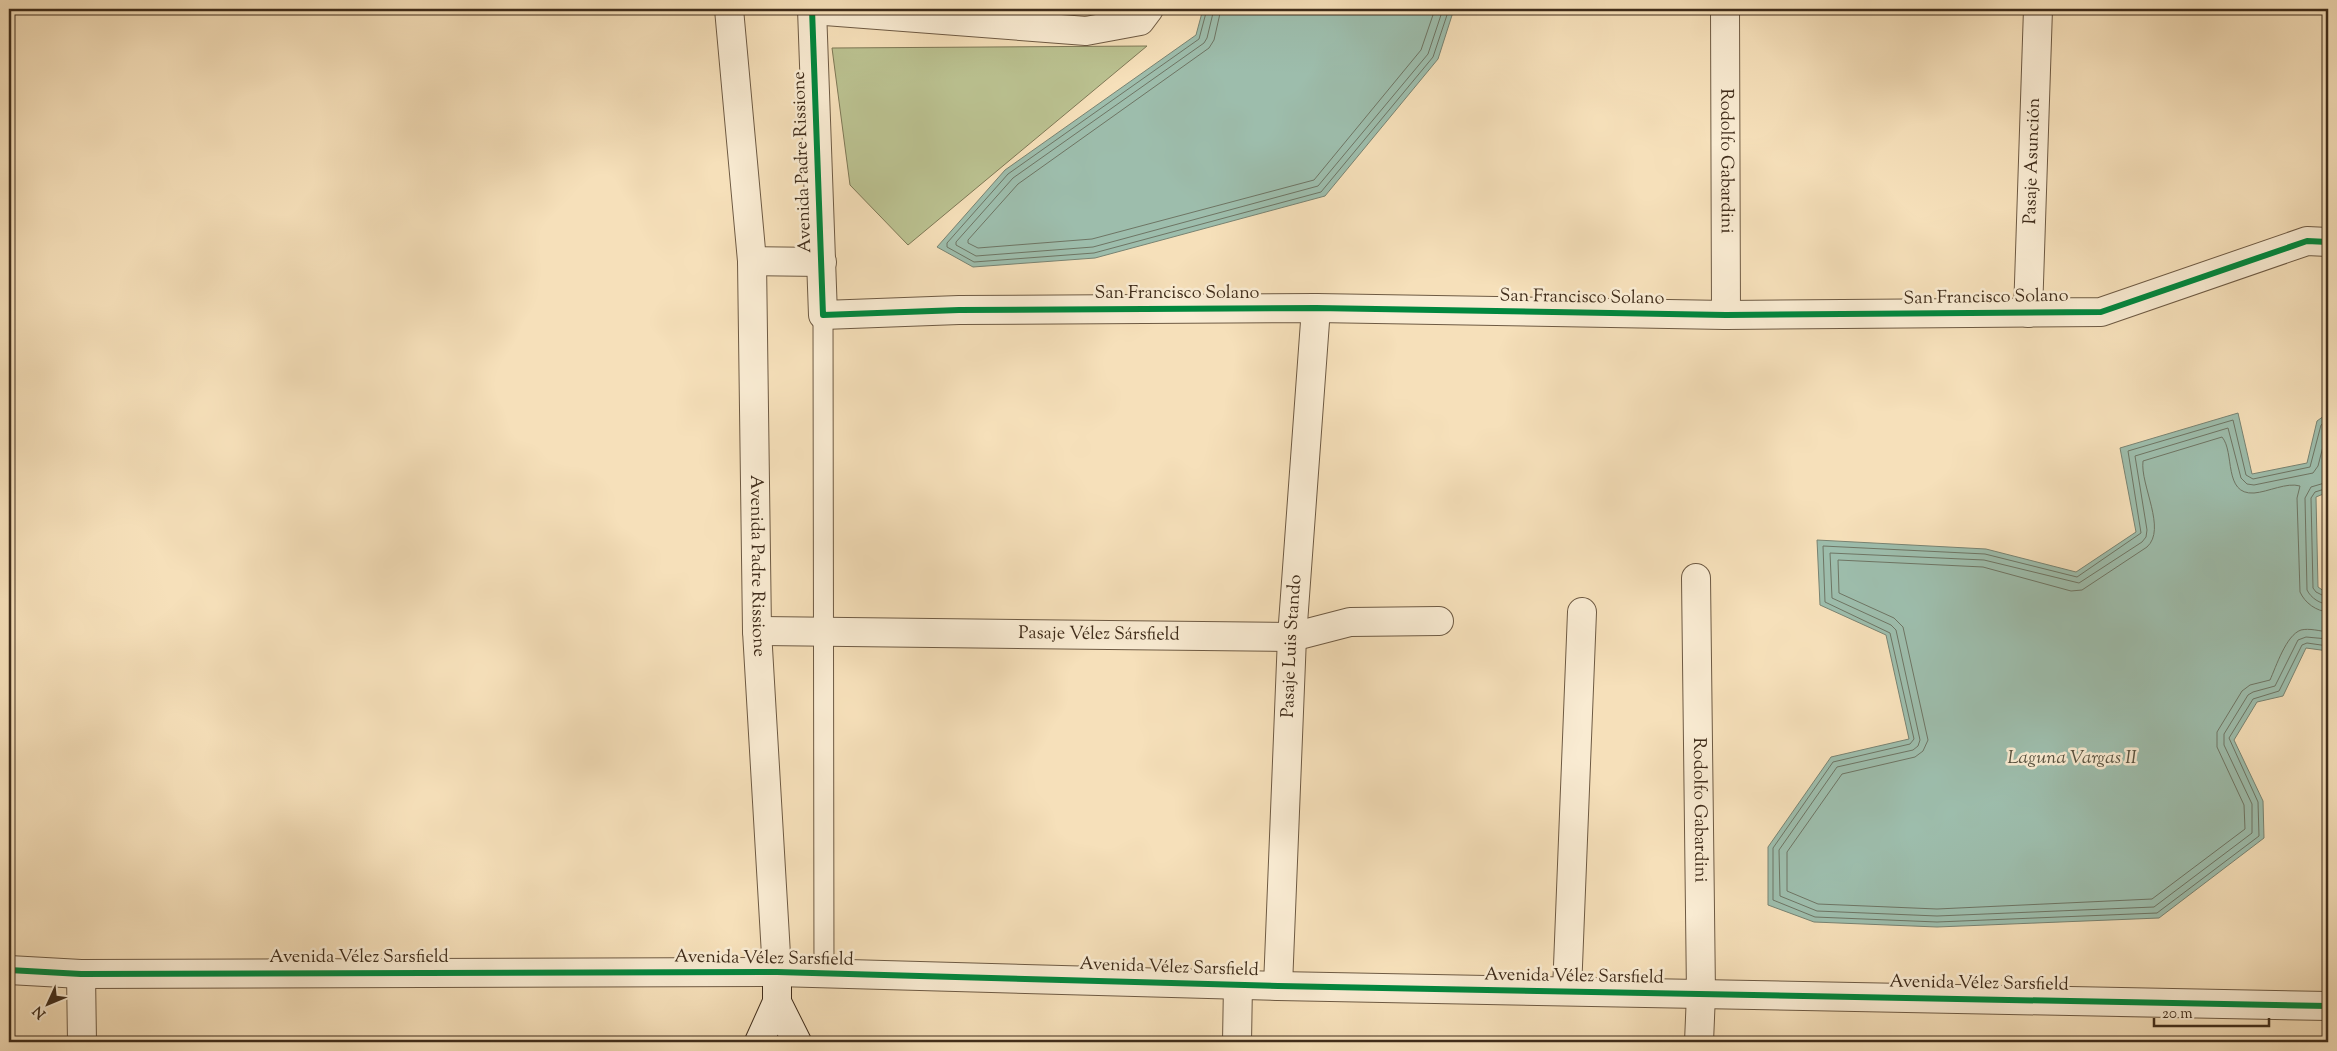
<svg xmlns="http://www.w3.org/2000/svg" width="2337" height="1051" font-family="'Sorts Mill Goudy',serif">
<style>
.green{fill:#bbc291;stroke:#7e7856}
.water{fill:#9dbdac;stroke:#788372}
.lines{fill:none;stroke-linecap:round;stroke-linejoin:round}
.shore{stroke:#6e7564;stroke-width:1}
.service-casing{stroke:#6e5a43;stroke-width:21}
.minor-casing{stroke:#6e5a43;stroke-width:30}
.tertiary-casing{stroke:#6e5a43;stroke-width:30}
.secondary-casing{stroke:#402d1b;stroke-width:30}
.service{stroke:#f9ebd2;stroke-width:19}
.minor{stroke:#f9ebd2;stroke-width:28}
.tertiary{stroke:#f9ebd2;stroke-width:28}
.secondary{stroke:#f9ebd2;stroke-width:28}
.cycleway-casing{stroke:#f9ebd2;stroke-width:9}
.cycleway{stroke:#00873e;stroke-width:6}
.labels{text-anchor:middle;dominant-baseline:central;stroke-width:5;stroke-linejoin:round;paint-order:stroke}
.street-label{font-size:18px;fill:#402d1b;stroke:#f9ebd2}
.water-label{font-size:19px;font-style:italic;fill:#57513f;stroke:#f9ebd2}
</style>
<rect width="100%" height="100%" fill="#f6e0ba"/>
<filter id="stains"><feTurbulence type="fractalNoise" baseFrequency=".004" numOctaves="4"/><feColorMatrix values="0 0 0 0 .2 0 0 0 0 .09 0 0 0 0 .02 0 0 0 .5 -.17"/></filter>
<radialGradient id="worn" r=".72"><stop offset=".6" stop-color="#630" stop-opacity="0"/><stop offset="1" stop-color="#630" stop-opacity=".3"/></radialGradient>
<!-- green -->
<path class="green" d="M1147,46L908,245L850,185L832,48Z"/>
<!-- water -->
<path class="water" d="M1203,9H1454L1438,59L1325,196L1095,258L973,267L937,247L1005,170L1196,35Z
M2238,413L2252,474L2307,463L2317,421L2328,413V492L2316,497L2318,587L2328,594V651L2306,648L2283,696L2257,702L2234,740L2263,801L2264,838L2159,918L1937,927L1814,922L1768,905V847L1831,757L1909,739L1886,635L1820,605L1817,540L1986,549L2076,572L2136,532L2120,448Z"/>
<g class="lines">
<!-- shore -->
<path class="shore" d="M1207,9L1199,39L1008,174L947,243V247L974,262L1094,253L1321,192L1433,57L1449,9
M1214,9L1207,38L1204,43L1013,178L956,242V245L976,256L1093,247L1318,186L1428,54L1443,9
M1221,9L1214,40L1209,48L1018,184L968,240V243L978,248L1092,239L1314,180L1421,50L1435,9
M2328,419L2321,425L2310,467L2253,479L2246,475L2233,420L2128,451L2141,533L2077,577L1985,554L1823,546L1825,602L1890,633L1914,739L1910,744L1833,762L1773,848V900L1815,917L1937,922L2157,913L2259,836L2258,802L2229,738L2253,699L2279,691L2302,645L2307,643L2328,646
M2328,427L2318,466L2313,473L2254,485L2247,484L2241,478L2228,428L2135,456L2147,530L2146,537L2142,542L2079,583L1984,560L1830,553L1832,598L1891,625L1896,630L1920,740L1918,746L1913,750L1837,767L1779,850L1780,896L1817,911L1937,916L2154,907L2252,833V804L2224,745V734L2248,695L2253,692L2275,686L2298,640L2306,637L2328,639
M2328,482L2311,487L2305,498L2307,590C2311,598 2320,604 2328,604
M2328,488L2315,492L2311,498L2313,588L2316,592L2328,598
M2328,612C2316,611 2305,603 2300,592L2297,498L2300,486C2287,482 2268,492 2254,493C2223,495 2235,452 2222,437L2143,461C2140,485 2167,529 2147,547L2082,590L2071,591L1983,567L1838,560L1839,593L1894,618L1903,627L1928,740L1923,751L1915,757L1842,774L1787,852V891L1818,904L1937,909L2152,899L2245,829L2244,805L2217,747V732L2242,691L2250,685L2270,680C2276,667 2286,635 2301,630C2309,628 2320,631 2328,632"/>
<!-- service casing -->
<g class="service-casing">
<path id="service" d="M823,315L824,974"/>
</g>
<!-- minor casing -->
<g class="minor-casing">
<g id="minor">
<path d="M812,9L823,315L959,310L1316,308L1726,315L2101,312L2307,241L2328,242"/>
<path id="s1" d="M1725,9L1726,315"/>
<path d="M812,10L1086,31L1140,21L1149,9"/>
<path d="M752,261L822,262"/>
<path id="s2" d="M2028,313L2038,9"/>
<path id="s3" d="M1696,578L1701,994L1699,1042"/>
<path id="s4" d="M757,631L1292,637L1350,622L1439,621"/>
<path d="M81,974L82,1042"/>
<path id="s5" d="M1278,986L1292,637L1316,308"/>
<path d="M1567,991L1582,612"/>
<path d="M1237,1042L1238,984"/>
</g>
</g>
<!-- tertiary casing -->
<g class="tertiary-casing">
<g id="tertiary">
<path id="s6" d="M729,9L752,261L757,631L777,972"/>
<path d="M9,970L81,974L777,972L1278,986L2328,1006"/>
</g>
</g>
<!-- secondary casing -->
<g class="secondary-casing">
<path id="secondary" d="M777,972V1002L797,1042
M759,1042L777,1002"/>
</g>
<!-- service -->
<use href="#service" class="service"/>
<!-- minor -->
<use href="#minor" class="minor"/>
<!-- tertiary -->
<use href="#tertiary" class="tertiary"/>
<!-- secondary -->
<use href="#secondary" class="secondary"/>
<!-- cycleway casing -->
<g class="cycleway-casing">
<path id="cycleway" d="M812,9L823,315L959,310L1316,308L1726,315L2101,312L2307,241L2328,242
M9,970L81,974L777,972L1278,986L2328,1006"/>
</g>
<!-- cycleway -->
<use href="#cycleway" class="cycleway"/>
</g>
<g class="labels">
<!-- street labels -->
<g class="street-label">
<text stroke="none"><textPath href="#s2" startOffset="152">Pasaje Asunción</textPath></text>
<text transform="translate(803 162) rotate(-92)">Avenida Padre Rissione</text>
<text stroke="none"><textPath href="#s1" startOffset="152">Rodolfo Gabardini</textPath></text>
<text x="1177" y="294">San Francisco Solano</text>
<text transform="translate(1582 298) rotate(1)">San Francisco Solano</text>
<text transform="translate(1986 298) rotate(-1)">San Francisco Solano</text>
<text stroke="none"><textPath href="#s6" startOffset="558">Avenida Padre Rissione</textPath></text>
<text stroke="none"><textPath href="#s4" startOffset="342">Pasaje Vélez Sársfield</textPath></text>
<text stroke="none"><textPath href="#s5" startOffset="340">Pasaje Luis Stando</textPath></text>
<text stroke="none"><textPath href="#s3" startOffset="232">Rodolfo Gabardini</textPath></text>
<text x="359" y="958">Avenida Vélez Sarsfield</text>
<text transform="translate(764 959) rotate(1)">Avenida Vélez Sarsfield</text>
<text transform="translate(1169 968) rotate(2)">Avenida Vélez Sarsfield</text>
<text transform="translate(1574 977) rotate(1)">Avenida Vélez Sarsfield</text>
<text transform="translate(1979 984) rotate(1)">Avenida Vélez Sarsfield</text>
</g>
<!-- water labels -->
<g class="water-label">
<text x="2072" y="758">Laguna Vargas II</text>
</g>
</g>
<!-- margin -->
<rect width="2337" height="1051" fill="none" stroke="#f6e0ba" stroke-width="30"/>
<rect x="10" y="10" width="2317" height="1031" fill="none" stroke="#402d1b" stroke-width="2.5"/>
<rect x="15" y="15" width="2307" height="1021" fill="none" stroke="#402d1b"/>
<!-- north arrow -->
<g transform="translate(48 1004) rotate(226)" stroke="#f9ebd2" stroke-width="4" paint-order="stroke">
<path d="M0-4L9 19L0 12L-9 19Z" fill="#402d1b"/>
<text y="-8" font-size="14" font-weight="bold" text-anchor="middle" fill="#402d1b">N</text>
</g>
<!-- scale -->
<path d="M2154 1018v8h115v-8" fill="none" stroke="#402d1b" stroke-width="2.5"/>
<text x="2162" y="1018" font-size="15" fill="#402d1b" stroke="#f9ebd2" stroke-width="4" paint-order="stroke">20 m</text>
<rect width="100%" height="100%" filter="url(#stains)"/>
<rect width="100%" height="100%" fill="url(#worn)"/>
</svg>
